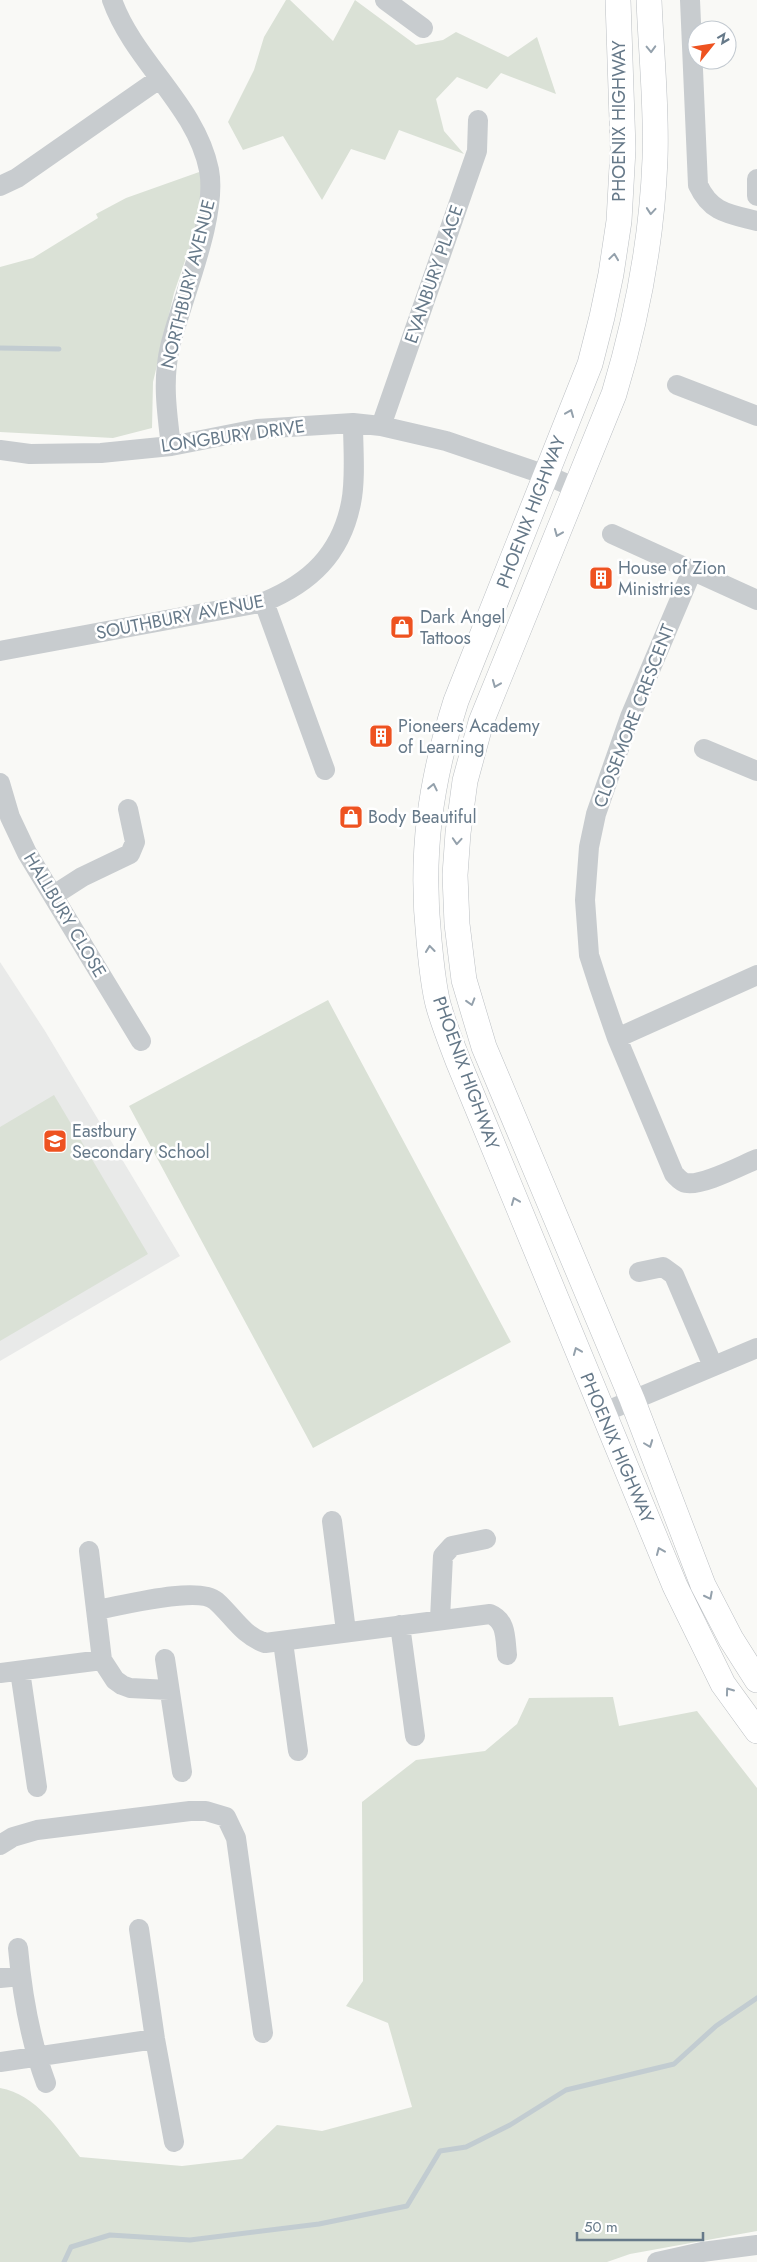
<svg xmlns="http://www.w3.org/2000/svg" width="757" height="2262" font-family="Jost,sans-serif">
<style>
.built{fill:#e9eae9}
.green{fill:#dae1d6}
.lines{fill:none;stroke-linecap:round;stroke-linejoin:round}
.stream{stroke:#c2ccd1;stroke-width:5}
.major-casing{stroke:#bbbfc3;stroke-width:26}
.minor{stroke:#c8cccf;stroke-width:20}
.major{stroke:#fff;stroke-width:25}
.oneway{stroke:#94a1ac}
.labels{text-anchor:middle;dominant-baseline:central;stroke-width:5;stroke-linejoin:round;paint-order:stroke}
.street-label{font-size:18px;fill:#667989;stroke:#fff}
.poi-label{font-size:18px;fill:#667989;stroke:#fff;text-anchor:start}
</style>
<rect width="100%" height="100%" fill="#f9f9f6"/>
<!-- built -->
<path class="built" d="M0,962L45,1031L180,1256L0,1361Z"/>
<!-- green -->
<path class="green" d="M286,0H290L333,41L355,0L416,45L443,40L456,32L508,57L537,37L556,94L501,73L487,89L457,77L436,99L444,131L464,154L399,130L385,160L351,149L322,200L283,136L243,150L228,122L254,70L264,37Z
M202,171L199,220L174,293L153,382L152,428L113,438L0,432V267L33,258L98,218L96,214L126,198Z
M328,1000L511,1342L313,1448L129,1106Z
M54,1095L148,1254L0,1341V1127Z
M613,1697L619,1726L697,1711L757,1788V2231L630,2254L607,2262H0V2088C37,2095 58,2129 80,2157L182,2166L242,2159L277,2125L322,2131L412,2107L388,2023L346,2006L363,1981L362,1802L416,1760L485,1751L517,1724L529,1698Z"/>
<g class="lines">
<!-- stream -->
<path class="stream" d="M0,348L59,349
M64,2262L71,2247L110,2235L190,2240L319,2224L407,2206L440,2151L466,2147L510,2125L566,2090L674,2064L716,2026L757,1998"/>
<!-- major casing -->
<g class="major-casing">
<path id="major" d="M618,0L623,149L619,221L611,274L602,317L590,364L456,701C430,783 420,855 429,940C431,961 433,984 438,1004C443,1023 451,1042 458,1061L675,1586L723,1684L757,1731
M649,0C651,52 657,107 655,159C652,239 637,318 614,394L481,722L465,781L458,833L455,875L457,924L464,980L484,1047L632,1399L703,1585L731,1639L757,1680"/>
</g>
<!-- minor -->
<path class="minor" d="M112,0C134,62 196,105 209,170C218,217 181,300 170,347C162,380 167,413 171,446
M385,0L423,28
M690,0L698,185C711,213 729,214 757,221
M757,179V196
M0,186L17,178L159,79
M677,385L757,416
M381,426L477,151L478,120
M0,450L30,454L101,453L171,446L257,429L353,423L381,426L446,441L546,475L576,488
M612,534L757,600
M692,571L630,717L596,814L589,847L585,900L589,955L599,986L617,1038L674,1174C678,1178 681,1182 686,1183C703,1186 740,1166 757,1159
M264,602L325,770
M0,651L264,602C310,583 341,554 351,503C356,479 353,447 353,423
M704,749L757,771
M0,783L10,817L27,853L141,1041
M54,895L82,877L130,854L135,842L128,809
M617,1038L757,975
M639,1272L663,1267L674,1275L713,1366
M602,1413L757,1348
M332,1521L346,1631
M89,1551L102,1660L115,1680L122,1685L130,1688L169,1690
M96,1610C121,1606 198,1585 216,1601C233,1616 242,1635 265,1643L490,1614C507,1621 505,1638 507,1655
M440,1619L443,1556L452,1546L486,1539
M400,1625L415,1736
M283,1642L298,1751
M165,1659L182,1772
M20,1671L37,1787
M0,1673L102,1660
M0,1845L13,1837L37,1830L190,1811H206L226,1817L236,1838L263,2033
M139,1929L155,2039L174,2142
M18,1948C22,1993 30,2040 46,2083
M0,1978L21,1976
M0,2062L155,2039
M657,2262L702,2252L757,2245"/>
<!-- major -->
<use href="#major" class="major"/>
</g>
<!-- one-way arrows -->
<defs><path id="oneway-chevron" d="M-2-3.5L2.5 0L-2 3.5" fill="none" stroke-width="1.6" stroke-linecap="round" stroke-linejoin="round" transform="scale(1.25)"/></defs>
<g class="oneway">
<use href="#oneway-chevron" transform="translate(651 49) rotate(88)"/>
<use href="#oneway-chevron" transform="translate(651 211) rotate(95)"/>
<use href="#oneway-chevron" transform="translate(614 257) rotate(-82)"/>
<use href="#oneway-chevron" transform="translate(570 413) rotate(-68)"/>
<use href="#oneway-chevron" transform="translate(558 533) rotate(112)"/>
<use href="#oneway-chevron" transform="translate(496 684) rotate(112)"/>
<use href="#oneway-chevron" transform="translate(433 787) rotate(-78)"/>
<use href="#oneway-chevron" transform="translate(457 841) rotate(94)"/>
<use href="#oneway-chevron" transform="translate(430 949) rotate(-96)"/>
<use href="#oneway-chevron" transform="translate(471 1002) rotate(73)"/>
<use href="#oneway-chevron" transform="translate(515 1201) rotate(-112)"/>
<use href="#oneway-chevron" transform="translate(577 1351) rotate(-112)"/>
<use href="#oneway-chevron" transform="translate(649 1444) rotate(69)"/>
<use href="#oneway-chevron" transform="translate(660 1551) rotate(-113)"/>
<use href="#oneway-chevron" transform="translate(709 1596) rotate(63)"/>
<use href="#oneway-chevron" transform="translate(729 1691) rotate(-126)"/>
</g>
<!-- icons -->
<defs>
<g id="building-square" transform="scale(1.25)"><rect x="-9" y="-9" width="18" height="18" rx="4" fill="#ee5220" stroke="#fff"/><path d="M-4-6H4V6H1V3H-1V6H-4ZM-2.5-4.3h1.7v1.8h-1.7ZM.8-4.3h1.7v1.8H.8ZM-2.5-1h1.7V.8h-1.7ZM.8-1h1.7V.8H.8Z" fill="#fff"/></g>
<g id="shop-square" transform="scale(1.25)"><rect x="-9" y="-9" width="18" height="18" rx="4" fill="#ee5220" stroke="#fff"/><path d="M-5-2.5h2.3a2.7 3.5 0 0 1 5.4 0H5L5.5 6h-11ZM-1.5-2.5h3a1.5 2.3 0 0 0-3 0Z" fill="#fff"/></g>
<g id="school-square" transform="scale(1.25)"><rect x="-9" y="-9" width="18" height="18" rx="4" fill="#ee5220" stroke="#fff"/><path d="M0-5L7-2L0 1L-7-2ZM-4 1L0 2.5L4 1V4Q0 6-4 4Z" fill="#fff"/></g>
</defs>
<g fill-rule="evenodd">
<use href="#building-square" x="601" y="578"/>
<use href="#shop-square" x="402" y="627"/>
<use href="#building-square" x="381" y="736"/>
<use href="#shop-square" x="351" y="817"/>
<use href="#school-square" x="55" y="1141"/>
</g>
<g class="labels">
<!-- street labels -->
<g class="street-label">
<text transform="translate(619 121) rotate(-90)">PHOENIX HIGHWAY</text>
<text transform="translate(434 274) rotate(-71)">EVANBURY PLACE</text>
<text transform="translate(188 284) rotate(-76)">NORTHBURY AVENUE</text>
<text transform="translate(233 436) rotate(-8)">LONGBURY DRIVE</text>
<text transform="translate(531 512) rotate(-69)">PHOENIX HIGHWAY</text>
<text transform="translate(180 617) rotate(-11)">SOUTHBURY AVENUE</text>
<text transform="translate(634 716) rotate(-69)">CLOSEMORE CRESCENT</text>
<text transform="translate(65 915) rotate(59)">HALLBURY CLOSE</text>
<text transform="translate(466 1073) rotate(70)">PHOENIX HIGHWAY</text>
<text transform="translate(617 1448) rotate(67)">PHOENIX HIGHWAY</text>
</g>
<!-- poi labels -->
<g class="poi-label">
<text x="618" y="568">House of Zion<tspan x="618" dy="21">Ministries</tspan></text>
<text x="420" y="617">Dark Angel<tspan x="420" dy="21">Tattoos</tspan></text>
<text x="398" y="726">Pioneers Academy<tspan x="398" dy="21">of Learning</tspan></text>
<text x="368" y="817">Body Beautiful</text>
<text x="72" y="1131">Eastbury<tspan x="72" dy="21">Secondary School</tspan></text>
</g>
</g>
<!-- north arrow -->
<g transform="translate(712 45) rotate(60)"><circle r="24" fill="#ffffff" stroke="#c2c9d0"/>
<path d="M0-4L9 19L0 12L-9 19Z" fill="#ee5220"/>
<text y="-8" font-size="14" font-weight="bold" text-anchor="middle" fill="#667989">N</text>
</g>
<!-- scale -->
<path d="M577 2232v8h126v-8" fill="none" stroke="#667989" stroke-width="2.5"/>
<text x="584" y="2232" font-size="15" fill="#667989" stroke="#ffffff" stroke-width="4" paint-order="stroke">50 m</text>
</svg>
